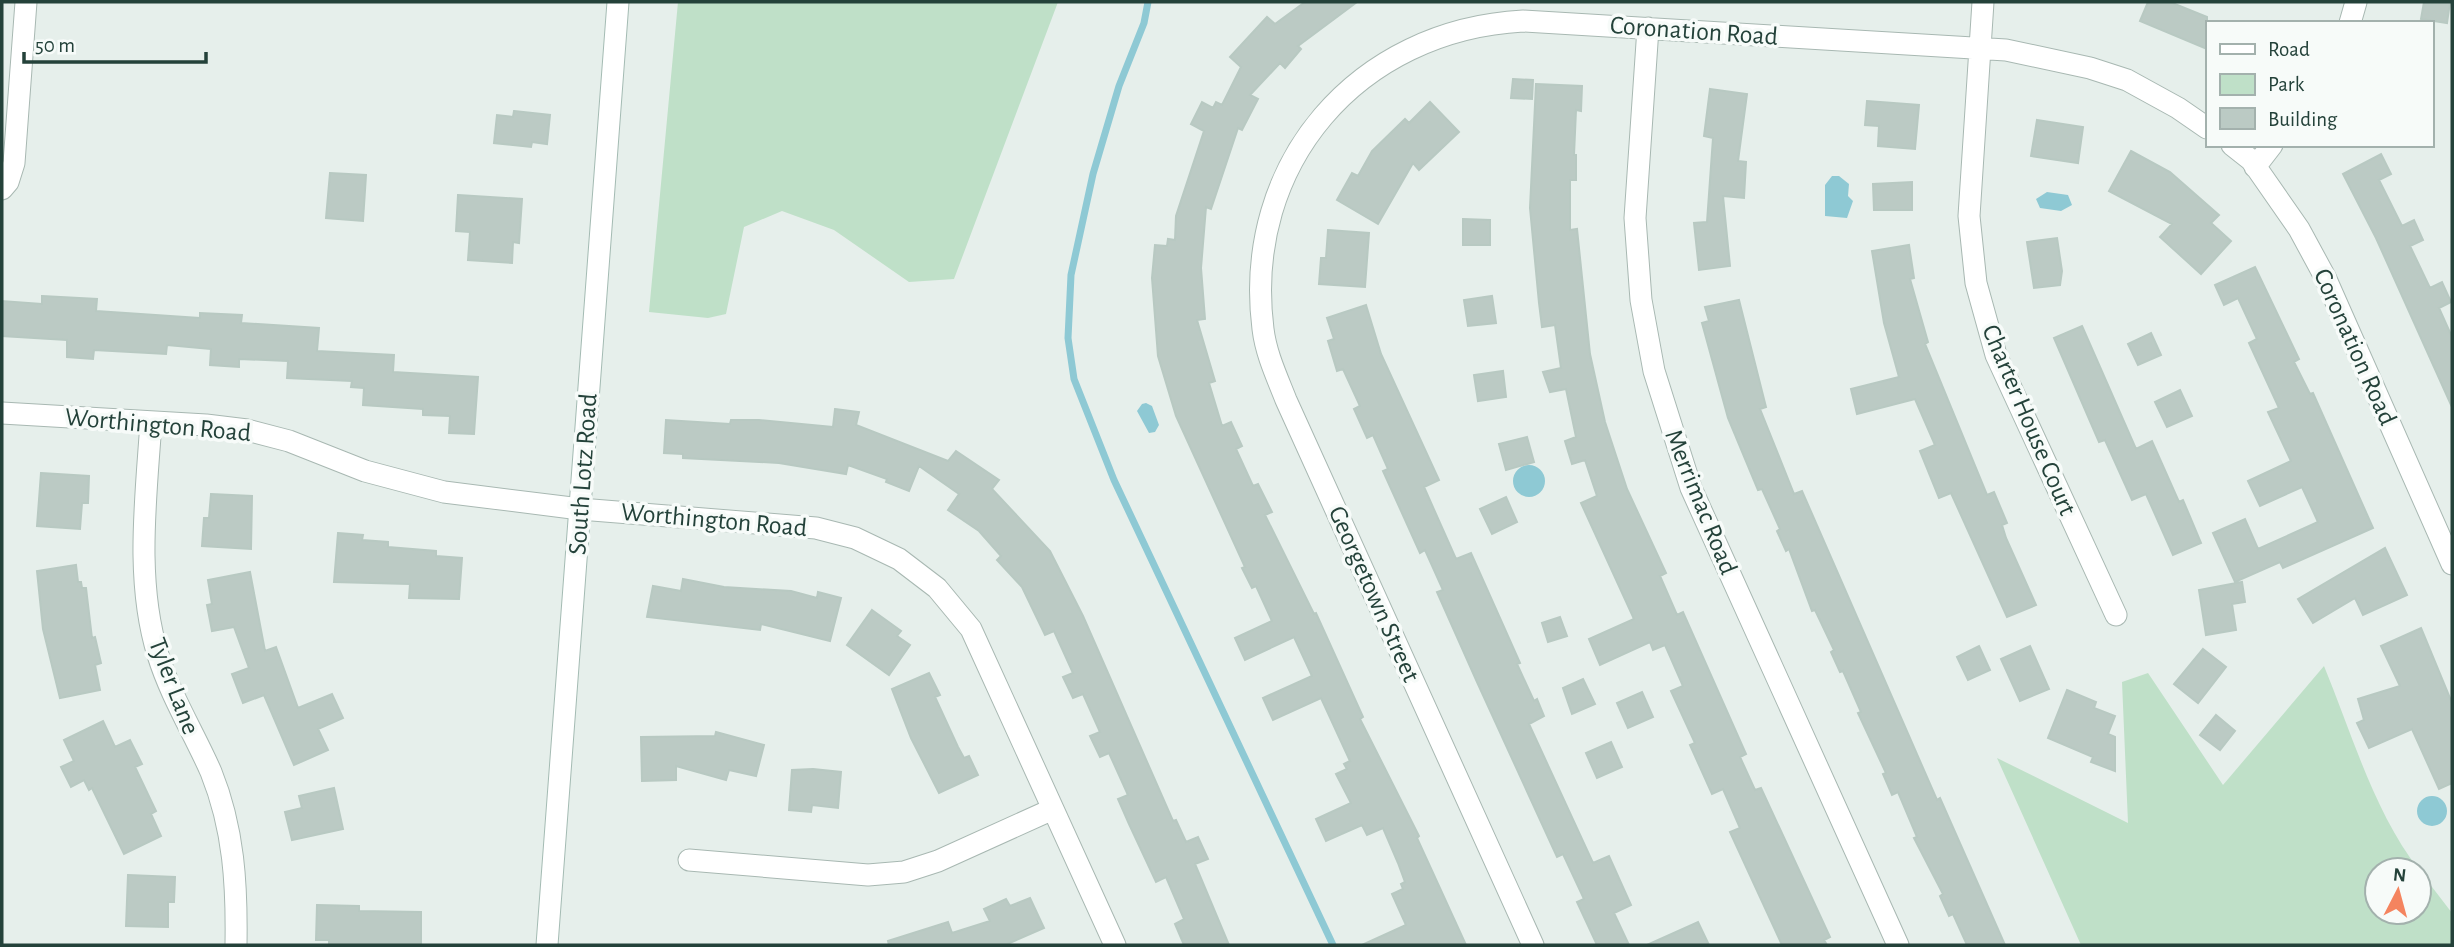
<svg xmlns="http://www.w3.org/2000/svg" width="2454" height="947" font-family="'Alegreya Sans',sans-serif">
<style>
.green{fill:#bfe0c8}
.water{fill:#8ec9d4}
.lines{fill:none;stroke-linecap:round;stroke-linejoin:round}
.stream{stroke:#8ec9d4;stroke-width:7}
.building{fill:#bbcac4;stroke:#b8c9c2;stroke-width:2}
.street-casing{stroke:#a8b8b2;stroke-width:23}
.secondary-casing{stroke:#a4bbb3;stroke-width:23}
.street{stroke:#fff;stroke-width:21}
.secondary{stroke:#fff;stroke-width:21}
.labels{text-anchor:middle;dominant-baseline:central;stroke-width:7;stroke-linejoin:round;paint-order:stroke}
.street-label{font-size:26px;fill:#24423a;stroke:#f7fbf9}
</style>
<rect width="100%" height="100%" fill="#e6efeb"/>
<!-- green -->
<path class="green" d="M678,2H1058L954,279L909,282L834,230L782,211L744,227L726,314L708,318L649,312Z
M2324,666C2352,734 2374,812 2419,870H2377V912H2419V870L2452,913V945H2081L1997,758L2128,823L2122,682L2148,673L2223,785Z"/>
<!-- water -->
<path class="water" d="M1832,176H1839L1849,184L1848,196L1853,201L1847,218L1825,216V185Z
M2047,192L2068,195L2072,205L2061,211L2040,208L2036,199Z
M1146,403L1152,406L1159,425L1155,432L1149,433L1137,411L1142,404Z
M1513 481a16 16 0 1 1 32 0a16 16 0 1 1-32 0Z
M2417 811a15 15 0 1 1 30 0a15 15 0 1 1-30 0Z"/>
<g class="lines">
<!-- stream -->
<path class="stream" d="M1148,2L1144,23L1119,86L1093,174L1071,275L1068,338L1074,379L1114,480L1333,945"/>
</g>
<!-- building -->
<path class="building" d="M1305,2H1357L1298,46L1301,49L1285,68L1280,63L1250,95L1258,99L1242,130L1238,128L1211,209L1206,207L1201,268L1205,319L1197,320L1215,381L1209,383L1222,426L1231,422L1242,446L1236,449L1253,486L1258,484L1272,512L1265,515L1314,614L1316,613L1363,717L1360,719L1419,836L1417,838L1466,945H1362L1406,925L1392,894L1403,889L1401,884L1405,882L1398,863L1383,828L1367,835L1362,825L1326,841L1316,819L1351,803L1336,774L1347,769L1344,764L1350,761L1321,698L1273,720L1263,698L1312,676L1294,637L1245,660L1235,638L1272,621L1256,586L1252,588L1242,568L1245,567L1176,416L1158,356L1152,278L1155,245L1167,246L1168,239L1175,240L1176,216L1204,131L1191,124L1202,102L1213,108L1216,102L1222,105L1241,67L1230,57L1267,17L1275,24Z
M2148,2H2170L2207,17V49L2140,21Z
M2424,2H2450L2447,23L2421,19Z
M1513,79L1533,80L1532,99L1511,98Z
M1536,84L1582,86L1581,111L1576,110L1574,155H1576V180H1570V230L1577,229L1590,354L1605,422L1627,489L1666,573L1660,576L1677,615L1683,612L1746,754L1740,757L1755,790L1761,788L1830,937L1824,940L1827,945H1782L1730,832L1740,828L1723,789L1712,794L1690,745L1695,743L1671,691L1683,686L1665,645L1653,650L1650,642L1600,665L1589,639L1634,619L1581,503L1597,496L1585,460L1572,464L1565,441L1576,437L1566,389L1550,392L1543,372L1561,368L1555,325L1542,327L1539,303L1530,208Z
M1710,89L1747,94L1738,161L1746,162L1744,198L1723,196L1730,266L1699,270L1694,223L1707,222L1713,138L1704,136Z
M1867,101L1919,105L1915,149L1878,146L1879,126L1865,125Z
M1430,102L1459,132L1419,170L1413,163L1378,224L1337,200L1352,173L1358,176L1372,151L1405,119L1409,123Z
M514,111L550,115L547,144L532,142L531,147L494,143L497,115L513,117Z
M2037,120L2083,127L2078,163L2031,156Z
M2131,151L2170,172L2219,215L2211,223L2231,241L2201,274L2160,237L2172,224L2109,191Z
M2381,154L2391,174L2379,180L2402,226L2414,220L2423,240L2410,246L2430,288L2442,282L2451,302L2439,308L2452,337V407L2376,238L2343,174Z
M330,173L366,175L363,221L326,218Z
M1912,182V210H1874L1873,184Z
M458,195L522,199L519,243L513,242L512,263L468,260L470,232L456,231Z
M1463,219L1490,220V245H1463Z
M1328,230L1369,233L1365,287L1319,284L1321,258H1326Z
M2057,238L2062,271L2060,285L2034,288L2027,242Z
M1909,245L1914,278L1910,279L1928,342L1925,344L1987,495L1994,492L2007,523L2002,525L2006,538L2036,605L2007,617L1951,493L1939,498L1920,451L1935,445L1915,399L1857,414L1851,389L1899,377L1884,323L1872,251Z
M2255,267L2299,359L2294,362L2310,394L2313,393L2373,528L2283,568L2280,562L2235,582L2213,533L2245,519L2258,549L2318,522L2302,487L2260,506L2248,481L2291,461L2268,412L2279,408L2249,343L2257,339L2238,298L2224,305L2215,285Z
M42,296L97,299L96,311L200,318V313L242,315L241,323L319,328L317,351L394,355L393,372L478,377L474,434L449,433L450,416L423,415V409L363,405L364,388L351,387L352,381L287,378L288,361L239,359V367L210,365L211,349L167,345L166,354L94,350L93,359L67,357V340L2,336V301L42,304Z
M1492,296L1496,323L1468,326L1464,300Z
M1739,300L1766,407L1760,409L1794,494L1802,491L1937,800L1940,798L2005,945H1967L1953,914L1949,916L1940,896L1943,894L1914,838L1917,837L1898,792L1892,795L1883,774L1886,773L1858,713L1861,712L1843,671L1840,672L1831,652L1834,650L1815,610L1812,611L1789,549L1786,551L1777,531L1780,529L1762,489L1758,490L1728,418L1702,323L1709,321L1705,307Z
M1366,305L1381,354L1439,480L1424,487L1456,559L1471,553L1520,663L1517,664L1534,701L1537,699L1544,716L1529,724L1593,863L1609,856L1631,905L1614,913L1629,945H1597L1577,902L1584,899L1563,854L1557,857L1477,682L1437,592L1443,590L1425,550L1420,553L1383,471L1388,469L1373,435L1367,438L1354,409L1360,406L1343,369L1337,371L1328,341L1334,339L1327,318Z
M2082,326L2136,449L2152,441L2179,502L2183,500L2201,543L2173,555L2146,494L2132,500L2105,440L2099,442L2054,338Z
M2151,333L2161,355L2138,365L2128,344Z
M1503,371L1506,397L1478,401L1474,375Z
M2180,390L2192,416L2167,427L2155,402Z
M835,409L859,412L856,425L948,461L956,451L999,480L992,489L1050,551L1083,616L1173,821L1176,820L1186,842L1198,837L1208,859L1195,864L1229,945H1184L1175,924L1184,919L1166,877L1156,882L1129,824L1118,799L1128,795L1109,753L1100,757L1090,736L1100,732L1083,694L1073,698L1063,677L1073,673L1054,631L1045,635L1022,587L997,560L1001,556L979,531L948,510L959,494L919,466L909,491L886,482L887,479L848,465L846,474L779,463L683,458V454L664,453L666,420L730,424L731,420H759L833,427Z
M1527,437L1534,462L1506,470L1499,444Z
M41,473L89,476L88,503H82L80,529L37,526Z
M211,494L252,496L251,549L202,546L204,518H209Z
M1506,497L1517,522L1492,534L1480,509Z
M338,533L363,535L362,540L388,542V547L436,551V556L462,558L459,599L409,598L410,584L334,582Z
M2385,548L2407,595L2363,615L2355,598L2313,623L2298,599Z
M76,565L78,582H81L82,588H86L92,638L95,637L101,663L95,665L100,690L60,698L43,629L37,571Z
M250,572L265,651L276,647L298,708L332,694L343,718L318,729L328,750L294,765L264,695L243,703L232,674L249,668L234,627L212,631L207,605L212,604L208,580Z
M683,579L724,587L791,591L817,598L818,592L841,598L830,641L761,624L760,630L647,617L653,586L681,591Z
M2242,582L2245,602L2232,604L2236,630L2206,635L2199,590Z
M872,610L901,631L897,636L910,645L889,675L847,645Z
M1560,617L1567,636L1548,642L1542,623Z
M2421,628L2452,703V783L2439,789L2412,729L2369,748L2357,723L2364,720L2358,699L2400,686L2381,646Z
M1979,646L1990,670L1968,680L1957,657Z
M2030,646L2049,689L2020,701L2001,659Z
M2203,649L2226,667L2198,703L2174,684Z
M929,673L940,695L935,697L958,747L964,758L969,756L978,775L939,793L911,738L892,689Z
M1583,679L1595,704L1572,714L1563,688Z
M2067,690L2096,702L2094,708L2115,716L2108,734L2115,737V771L2091,762L2093,757L2048,738Z
M1642,692L1653,717L1628,728L1617,703Z
M2216,715L2235,731L2220,750L2200,735Z
M103,721L115,747L130,740L142,764L135,767L156,811L151,814L161,836L124,854L92,788L89,790L84,780L71,787L61,767L74,761L64,740Z
M716,732L764,745L756,776L729,770L726,780L676,766V780L642,781L641,737L715,736Z
M1611,742L1622,767L1597,778L1586,753Z
M813,769L841,772L838,808L812,805L811,812L789,810L792,770Z
M334,788L343,829L292,840L285,812L302,808L299,796Z
M128,875L175,877L174,902H168V927L126,926Z
M1030,898L1044,928L1005,945H889L888,941L948,922L952,933L990,921L984,909L1006,899L1010,906Z
M317,905L359,906V911L421,912V945H329V940H316Z
M1698,922L1709,945H1647Z"/>
<g class="lines">
<!-- street casing -->
<g class="street-casing">
<path id="street" d="M1983,2L1969,216L1976,283L1996,355L2116,615
M2350,23L2356,2
M1648,28L1635,218L1641,300L1654,371L1691,488L1898,945
M2232,145L2251,160L2299,229L2325,277L2452,564
M2255,167L2272,145
M2,189L8,182L14,163L26,2
M2,413L206,425L247,430L289,441L365,471L444,492L580,509L816,528L855,538L899,559L937,588L971,629L1115,945
M151,422C146,498 135,581 158,655C171,697 194,733 211,772C234,829 237,885 236,945
M689,860L868,875L904,872L938,861L1053,809
M1533,945L1286,400C1277,377 1266,354 1263,329C1242,163 1358,30 1523,21L2006,50L2090,68L2127,80L2178,108L2207,128"/>
</g>
<!-- secondary casing -->
<g class="secondary-casing">
<path id="secondary" d="M547,945L618,2"/>
</g>
<!-- street -->
<use href="#street" class="street"/>
<!-- secondary -->
<use href="#secondary" class="secondary"/>
</g>
<g class="labels">
<!-- street labels -->
<g class="street-label">
<text transform="translate(1694 31) rotate(4)">Coronation Road</text>
<text transform="translate(2355 347) rotate(66)">Coronation Road</text>
<text transform="translate(2029 420) rotate(67)">Charter House Court</text>
<text transform="translate(158 425) rotate(5)">Worthington Road</text>
<text transform="translate(583 474) rotate(-86)">South Lotz Road</text>
<text transform="translate(1701 502) rotate(68)">Merrimac Road</text>
<text transform="translate(714 520) rotate(5)">Worthington Road</text>
<text transform="translate(1374 594) rotate(66)">Georgetown Street</text>
<text transform="translate(174 686) rotate(69)">Tyler Lane</text>
</g>
</g>
<!-- border -->
<rect width="2454" height="947" fill="none" stroke="#24423a" stroke-width="7"/>
<!-- legend -->
<rect x="2206" y="21" width="228" height="126" fill="#f7fbf9" stroke="#a3b1ad" stroke-width="2"/>
<rect x="2220" y="44" width="35" height="10" fill="#ffffff" stroke="#a3b1ad" stroke-width="2"/>
<text x="2268" y="56" font-size="21" fill="#24423a">Road</text>
<rect x="2220" y="74" width="35" height="21" fill="#bfe0c8" stroke="#a3b1ad" stroke-width="2"/>
<text x="2268" y="91" font-size="21" fill="#24423a">Park</text>
<rect x="2220" y="108" width="35" height="21" fill="#bbcac4" stroke="#a3b1ad" stroke-width="2"/>
<text x="2268" y="126" font-size="21" fill="#24423a">Building</text>
<!-- north arrow -->
<g transform="translate(2398 891) rotate(6)"><circle r="33" fill="#f7fbf9" stroke="#a3b1ad" stroke-width="2"/>
<path d="M0-5L12 26L0 18L-12 26Z" fill="#f4845f"/>
<text y="-10" font-size="19" font-weight="bold" text-anchor="middle" fill="#24423a">N</text>
</g>
<!-- scale -->
<path d="M24 52v10h182v-10" fill="none" stroke="#24423a" stroke-width="3.5"/>
<text x="35" y="52" font-size="21" fill="#24423a" stroke="#f7fbf9" stroke-width="5" paint-order="stroke">50 m</text>
</svg>
